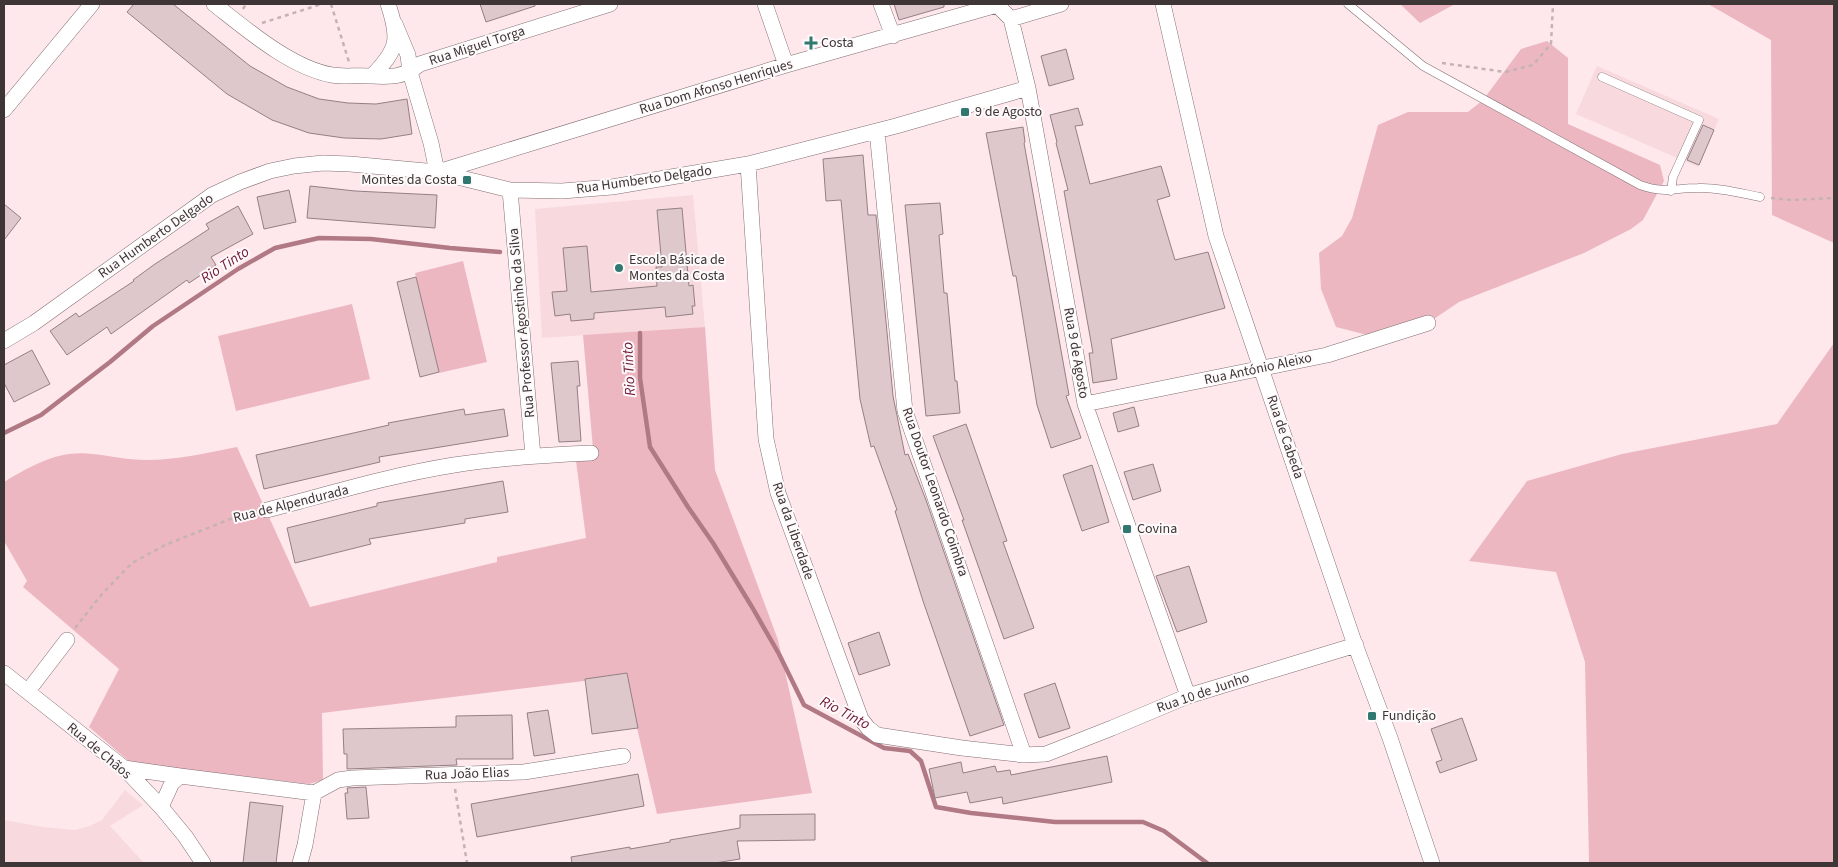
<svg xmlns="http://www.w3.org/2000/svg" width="1838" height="867" font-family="'Source Sans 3',sans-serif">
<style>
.built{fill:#f7d9de}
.green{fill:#edb7c1}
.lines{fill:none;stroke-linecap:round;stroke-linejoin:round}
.stream{stroke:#b07984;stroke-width:4.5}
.building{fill:#dec8cb;stroke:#948084}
.lane-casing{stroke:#826f72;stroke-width:9}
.street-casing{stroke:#826f72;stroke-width:16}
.path{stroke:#c4b2b5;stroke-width:2.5;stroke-dasharray:4 4;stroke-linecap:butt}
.lane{stroke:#fff;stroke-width:8}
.street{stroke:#fff;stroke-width:15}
.poi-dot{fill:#317871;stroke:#fefafb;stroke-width:2}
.labels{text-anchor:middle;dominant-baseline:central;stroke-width:4;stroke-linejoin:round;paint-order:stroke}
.poi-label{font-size:14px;fill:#3d3536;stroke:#fefafb;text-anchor:start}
.street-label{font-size:14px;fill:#3d3536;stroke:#fefafb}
.water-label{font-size:15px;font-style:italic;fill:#701936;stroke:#fefafb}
</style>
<rect width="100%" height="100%" fill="#fee8eb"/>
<!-- built -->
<path class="built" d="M1597,66L1719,119L1698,167L1576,114Z
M693,195L705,327L542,338L535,209Z
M125,790L143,805L110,826L144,863H4V820L43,827L75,830L90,826L102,820Z"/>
<!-- green -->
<path class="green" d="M1400,4H1455L1420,23Z
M1708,4H1834V243L1772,215L1771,40Z
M1547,41L1568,58V124L1660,165L1664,181L1643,220L1631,229L1584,253L1459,302L1428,323L1379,338L1336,327L1321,289L1319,253L1342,236L1352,218L1378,125L1408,112H1468L1483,100L1521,49Z
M463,261L487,362L439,373L415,273Z
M352,304L370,379L236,411L218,336Z
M705,327L715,470L778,640L812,793L657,814L625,676L322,713L323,780L309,784L131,763L89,727L119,669L23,587L27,581L4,541V482C33,465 58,450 93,454C111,456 128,460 146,460C177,460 207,453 237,447L310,607L497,562V557L586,538L576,461L594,460L583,335Z
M1834,343V863H1589L1585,662L1556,572L1469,561L1527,481L1622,454L1777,424Z"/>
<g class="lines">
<!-- stream -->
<path class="stream" d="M640,333V378L650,447L688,507L713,543L752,607L779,654L804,705L884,748L910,751L921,761L936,807L971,813L1055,822H1143L1164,831L1207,863
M4,433L41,415L110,362L153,326L238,269L275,248L319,238L371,239L450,248L500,252"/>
</g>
<!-- building -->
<path class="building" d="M134,4H173L250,66L287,87L319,99L348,103L376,104L407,99L412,134L381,139L344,138L309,133L272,120L227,94L127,12Z
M480,4H535V6L486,22Z
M894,4H944V7L899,20Z
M1066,49L1074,79L1049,86L1041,56Z
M1078,108L1083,125L1075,126L1090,184L1161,166L1170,196L1157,200L1175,260L1208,252L1225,308L1111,339L1117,379L1093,383L1089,353H1093L1064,191L1068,190L1056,143L1057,142L1050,115Z
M1703,125L1714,130L1699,165L1687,160Z
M1023,127L1025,142L1024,143L1069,395L1066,396L1081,438L1051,448L1037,405L1016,276H1013L986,133Z
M863,155L868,215H876L893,396L905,455L908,454L926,500L1004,725L970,736L923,601L895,511L897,510L874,446L871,447L860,399L841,200L826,201L823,159Z
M310,186L355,191L437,195L435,228L307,218Z
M289,190L296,222L264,229L257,197Z
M940,203L943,234L939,235L944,293H947L955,381H957L960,413L926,416L905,205Z
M4,204L21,218L4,240Z
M238,206L253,234L211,257L216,265L189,283L187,280L111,334L107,327L67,355L50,331L76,313L79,317L134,281L133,280L155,264L209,229L206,224Z
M682,208L689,286L693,285L695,306H692L693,314L666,317L665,307L594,313V319L571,321L570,314L555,316L552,292L567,291L563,248L587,246L591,292L657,286L656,267H662L657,210Z
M416,277L439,372L420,377L397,282Z
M32,350L50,384L14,402L4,383V365Z
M578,361L580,386H577L581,441L559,442L551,363Z
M1134,407L1139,426L1118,432L1113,413Z
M464,409L465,415L504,409L508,436L379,457L380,462L264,489L256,455L389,425L388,423Z
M966,424L1007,541L1003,542L1034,628L1004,639L962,520H964L933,436Z
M1153,464L1161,491L1133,500L1124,472Z
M1092,465L1109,522L1082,531L1063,475Z
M503,481L508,512L465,519V523L369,539L371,544L295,563L287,528L377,506V503Z
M1189,566L1207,622L1177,632L1156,576Z
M879,632L890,665L859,675L848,643Z
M627,673L638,728L592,734L585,679Z
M1055,683L1070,728L1039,738L1024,694Z
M548,710L555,753L534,756L527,713Z
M512,715L513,759H456L457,765L347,769V754H344L343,729L456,727V716Z
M1462,718L1477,760L1440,773L1436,762L1442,760L1431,729Z
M1107,756L1112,782L1003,804L1002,797L970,803L967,792L935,798L929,769L961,762L963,773L995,766L997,772L1010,770L1011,775Z
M638,774L644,806L477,837L471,804Z
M366,787L369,818L347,819L345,793H348L347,788Z
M250,802L283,806L276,863H243Z
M815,814V840L737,841L740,859L715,863H572L571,857L630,847V849L670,842V840L740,828V815Z"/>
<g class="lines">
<!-- lane casing -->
<g class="lane-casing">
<path id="lane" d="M1348,4L1423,66L1640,185C1666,194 1673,188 1698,188C1718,187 1740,193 1760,197
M1602,77L1699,120L1673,177L1671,191"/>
</g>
<!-- street casing -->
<g class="street-casing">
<path id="street" d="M214,4C246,29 291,68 332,75C344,77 357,75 370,76C391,77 403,78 420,64L610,4
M765,4L786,65
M881,4L893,36
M996,4L1011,19L1028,88L1085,404L1188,696
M1163,4L1216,236L1353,639L1390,738L1432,863
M1011,19L1061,4
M395,24L408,55L410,72L431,143L437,172
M372,76C398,49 400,40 388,4
M4,110L92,4
M877,131L905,411L1024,755
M748,164L766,439L778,493L861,719L868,728L877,735L962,748L1024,755L1046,754L1112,728L1188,696L1356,645
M438,172L786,65L997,5
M510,190L533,456
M4,341L34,323L212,195L240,182L270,171L294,166L323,163L350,164L437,172L510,190L562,191L612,187L748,164L896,126L1028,88
M1085,404L1327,355L1428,323
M267,510C329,494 391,475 454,465C499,458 545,455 591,453
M4,673L124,768L161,807L185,836L203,863
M28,691L67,640
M124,768L180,776L172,783L161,807
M180,776L314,793
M314,793L338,780L352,778L524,772L623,756
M300,863L305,845L314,793"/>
</g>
<!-- path -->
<path class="path" d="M331,4L349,62
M243,9L246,4
M262,23L322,4
M1442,63L1505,72L1533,65L1551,44L1553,4
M1771,198L1792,200L1834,198
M75,628L102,594L132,563L165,545L243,514L254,512
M455,789L467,863"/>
<!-- lane -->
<use href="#lane" class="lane"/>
<!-- street -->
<use href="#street" class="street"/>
</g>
<!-- markers -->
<g class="poi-dot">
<path d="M808.5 35.5h5v5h5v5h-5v5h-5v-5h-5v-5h5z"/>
<rect x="960" y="107" width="10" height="10" rx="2.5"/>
<rect x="462" y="175" width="10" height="10" rx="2.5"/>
<circle cx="619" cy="268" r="5"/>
<rect x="1122" y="524" width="10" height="10" rx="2.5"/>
<rect x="1367" y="711" width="10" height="10" rx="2.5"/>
</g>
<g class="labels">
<!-- poi labels -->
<g class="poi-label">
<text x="821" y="43">Costa</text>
<text x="975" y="112">9 de Agosto</text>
<text x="457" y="180" text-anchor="end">Montes da Costa</text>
<text x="629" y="260">Escola Básica de<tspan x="629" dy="16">Montes da Costa</tspan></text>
<text x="1137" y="529">Covina</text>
<text x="1382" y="716">Fundição</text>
</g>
<!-- street labels -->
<g class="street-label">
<text transform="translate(477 46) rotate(-18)">Rua Miguel Torga</text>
<text transform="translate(716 87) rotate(-17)">Rua Dom Afonso Henriques</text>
<text transform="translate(644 180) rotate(-8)">Rua Humberto Delgado</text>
<text transform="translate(156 236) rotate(-35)">Rua Humberto Delgado</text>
<text transform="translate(522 323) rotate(-95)">Rua Professor Agostinho da Silva</text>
<text transform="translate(1076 353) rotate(80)">Rua 9 de Agosto</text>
<text transform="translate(1258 369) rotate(-12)">Rua António Aleixo</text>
<text transform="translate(1285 437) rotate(71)">Rua de Cabeda</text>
<text transform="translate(935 492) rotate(71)">Rua Doutor Leonardo Coimbra</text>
<text transform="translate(291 504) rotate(-14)">Rua de Alpendurada</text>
<text transform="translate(793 531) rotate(71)">Rua da Liberdade</text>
<text transform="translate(1203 693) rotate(-19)">Rua 10 de Junho</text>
<text transform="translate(99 751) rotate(40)">Rua de Chãos</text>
<text transform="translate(467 774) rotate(-2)">Rua João Elias</text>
</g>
<!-- water labels -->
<g class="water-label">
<text transform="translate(225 265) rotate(-33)">Rio Tinto</text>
<text transform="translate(629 369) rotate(-93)">Rio Tinto</text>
<text transform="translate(845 713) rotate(28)">Rio Tinto</text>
</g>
</g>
<!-- border -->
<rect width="1838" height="867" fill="none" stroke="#3d3536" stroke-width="10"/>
</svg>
